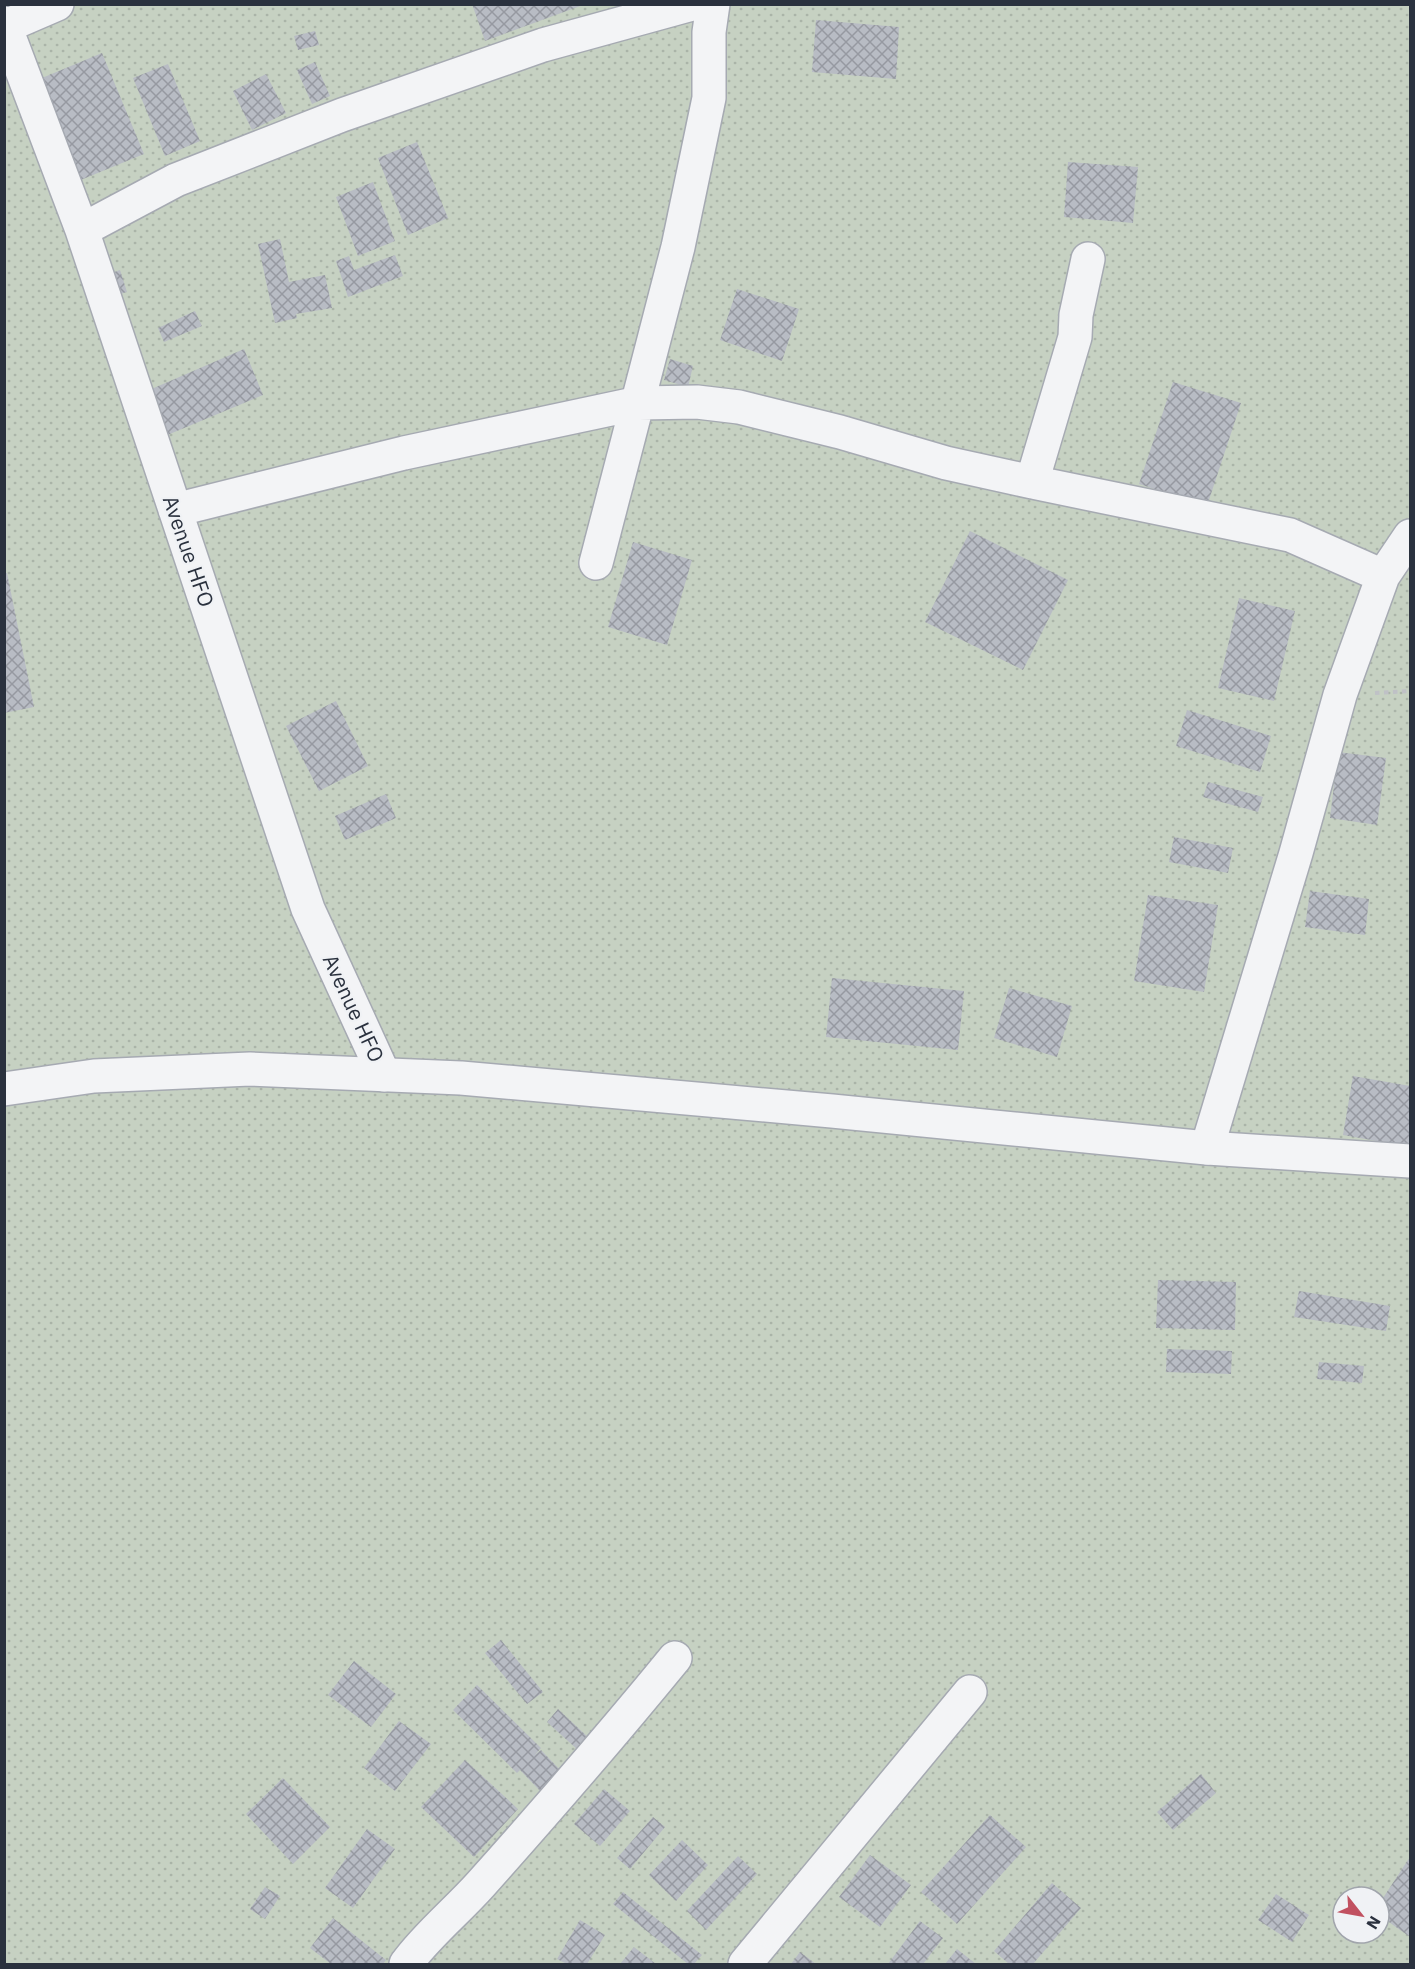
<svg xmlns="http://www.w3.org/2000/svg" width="1415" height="1969" font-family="'IBM Plex Sans',sans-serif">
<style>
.grass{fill:url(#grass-dots);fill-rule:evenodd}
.building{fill:url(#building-cross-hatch)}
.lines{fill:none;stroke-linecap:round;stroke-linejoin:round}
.minor-casing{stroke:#a6aab2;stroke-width:36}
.tertiary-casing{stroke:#a6aab2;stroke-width:36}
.path{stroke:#bfc1c6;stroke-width:4;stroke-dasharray:4.5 4.5;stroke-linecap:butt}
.minor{stroke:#f3f4f6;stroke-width:33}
.tertiary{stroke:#f3f4f6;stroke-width:33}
.labels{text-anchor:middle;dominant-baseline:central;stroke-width:4.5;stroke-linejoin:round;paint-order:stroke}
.street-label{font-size:21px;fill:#2a313e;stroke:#f0f2f5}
</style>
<defs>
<pattern id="grass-dots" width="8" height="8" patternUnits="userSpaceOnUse" patternTransform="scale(1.5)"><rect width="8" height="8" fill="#c6d1c2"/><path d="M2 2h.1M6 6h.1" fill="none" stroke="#aab4a8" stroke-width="1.8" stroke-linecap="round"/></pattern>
<pattern id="building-cross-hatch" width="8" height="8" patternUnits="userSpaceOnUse" patternTransform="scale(1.5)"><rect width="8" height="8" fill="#b8bcc4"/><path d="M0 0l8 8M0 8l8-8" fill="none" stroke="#9699a1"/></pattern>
</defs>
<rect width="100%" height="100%" fill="#e0e3e8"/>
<!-- grass -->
<path class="grass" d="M5,5H1410V1964H5ZM1343,1897H1379V1933H1343Z"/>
<!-- building -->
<path class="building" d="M472,4H583V5L485,41Z
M816,20L899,27L896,79L812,72Z
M315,31L319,45L298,50L294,36Z
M102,53L144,154L71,184L30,83Z
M315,62L330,96L312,104L297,70Z
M168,64L200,141L165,156L133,78Z
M266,74L286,113L252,130L233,91Z
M417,142L448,218L408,235L378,158Z
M1068,162L1138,167L1133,223L1064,217Z
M373,182L395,241L358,256L336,197Z
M280,239L289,282L325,275L332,308L296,314L297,318L275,323L258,244Z
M395,255L403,276L348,297L336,261L349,256L354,270Z
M120,270L127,292L109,297L103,276Z
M737,289L799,309L782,361L720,340Z
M195,311L202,326L164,342L158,328Z
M244,349L263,395L165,436L147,391Z
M670,359L693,366L688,387L664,380Z
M1173,382L1241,403L1207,506L1139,484Z
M970,531L1068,580L1023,670L925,622Z
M633,542L692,560L667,645L608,627Z
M4,573H7L34,707L4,713Z
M1239,598L1295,611L1274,701L1218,688Z
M336,701L368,766L319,791L286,726Z
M1187,710L1271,736L1260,772L1176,746Z
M1338,752L1386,758L1377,825L1330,818Z
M1208,782L1263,797L1258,812L1203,797Z
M386,794L396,818L345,840L335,816Z
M1174,837L1233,848L1228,873L1169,862Z
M1310,891L1369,899L1365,935L1305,927Z
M1148,895L1218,905L1204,992L1134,981Z
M832,978L964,991L958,1050L826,1037Z
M1009,988L1072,1006L1057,1057L994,1038Z
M1353,1076L1410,1086V1147L1343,1135Z
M1158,1280L1236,1282L1235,1330L1156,1328Z
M1299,1291L1390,1306L1386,1331L1294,1317Z
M1167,1349L1232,1351L1231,1374L1166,1372Z
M1319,1362L1364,1366L1362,1383L1317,1379Z
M501,1640L543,1692L527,1704L485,1653Z
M354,1661L396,1694L371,1727L328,1695Z
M477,1685L541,1748L535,1755L541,1750L565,1775L544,1795L520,1770L517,1773L453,1710Z
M558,1709L590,1739L579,1751L547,1722Z
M399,1721L431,1744L395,1791L364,1768Z
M465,1760L518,1809L474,1857L421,1807Z
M1201,1774L1216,1793L1173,1830L1157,1812Z
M283,1778L330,1827L293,1864L246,1814Z
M604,1789L630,1811L600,1846L574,1824Z
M990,1815L1026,1847L957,1924L921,1892Z
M653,1817L665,1827L630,1869L617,1858Z
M367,1829L395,1849L353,1908L325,1888Z
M682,1840L708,1865L676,1901L649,1875Z
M870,1855L911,1885L880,1927L839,1897Z
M738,1856L757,1874L706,1930L687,1911Z
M1410,1857V1937L1379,1915V1904Z
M1052,1883L1081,1908L1033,1964H1009L994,1951Z
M265,1887L280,1896L265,1919L250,1909Z
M623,1892L702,1955L694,1964H688L613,1904Z
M1276,1894L1309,1915L1292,1942L1258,1920Z
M333,1918L386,1960L383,1964H331L310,1948Z
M580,1920L605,1935L587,1964H567L557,1959Z
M920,1921L943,1938L923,1964H888Z
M634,1947L656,1964H620Z
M957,1949L976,1964H945Z
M800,1952L816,1964H791Z"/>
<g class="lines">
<!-- minor casing -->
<g class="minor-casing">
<path id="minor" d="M4,23L82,230L308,909L384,1075
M6,26L57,4
M82,230L176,180L342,115L543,45L692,4
M1032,482L1075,337L1076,315L1088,259
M175,510L404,453L639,403L697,402L739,407L840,432L946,463L1032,482L1290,535L1383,576
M596,563L678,247L709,98V32L713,4
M1207,1148L1296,853L1340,695L1383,576L1410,536
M406,1964C427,1935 456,1912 481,1884C547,1810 612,1735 675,1658
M745,1964L970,1692"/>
</g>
<!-- tertiary casing -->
<g class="tertiary-casing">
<path id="tertiary" d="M4,1089L94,1076L250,1069L461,1078L832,1111L1207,1148L1410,1161"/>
</g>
<!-- path -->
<path class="path" d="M1375,693L1410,691"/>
<!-- minor -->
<use href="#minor" class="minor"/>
<!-- tertiary -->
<use href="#tertiary" class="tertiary"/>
</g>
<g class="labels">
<!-- street labels -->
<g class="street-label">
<text transform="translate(189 551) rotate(71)">Avenue HFO</text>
<text transform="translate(354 1008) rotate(65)">Avenue HFO</text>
</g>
</g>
<!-- border -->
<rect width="1415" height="1969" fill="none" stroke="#2a313e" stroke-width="12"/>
<!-- north arrow -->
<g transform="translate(1361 1915) rotate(121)"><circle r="28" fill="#f0f2f5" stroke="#a1a5ac" stroke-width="1.5"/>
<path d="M0-4.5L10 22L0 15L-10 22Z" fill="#c15160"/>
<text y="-9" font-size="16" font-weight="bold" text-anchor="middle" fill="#2a313e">N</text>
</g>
</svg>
